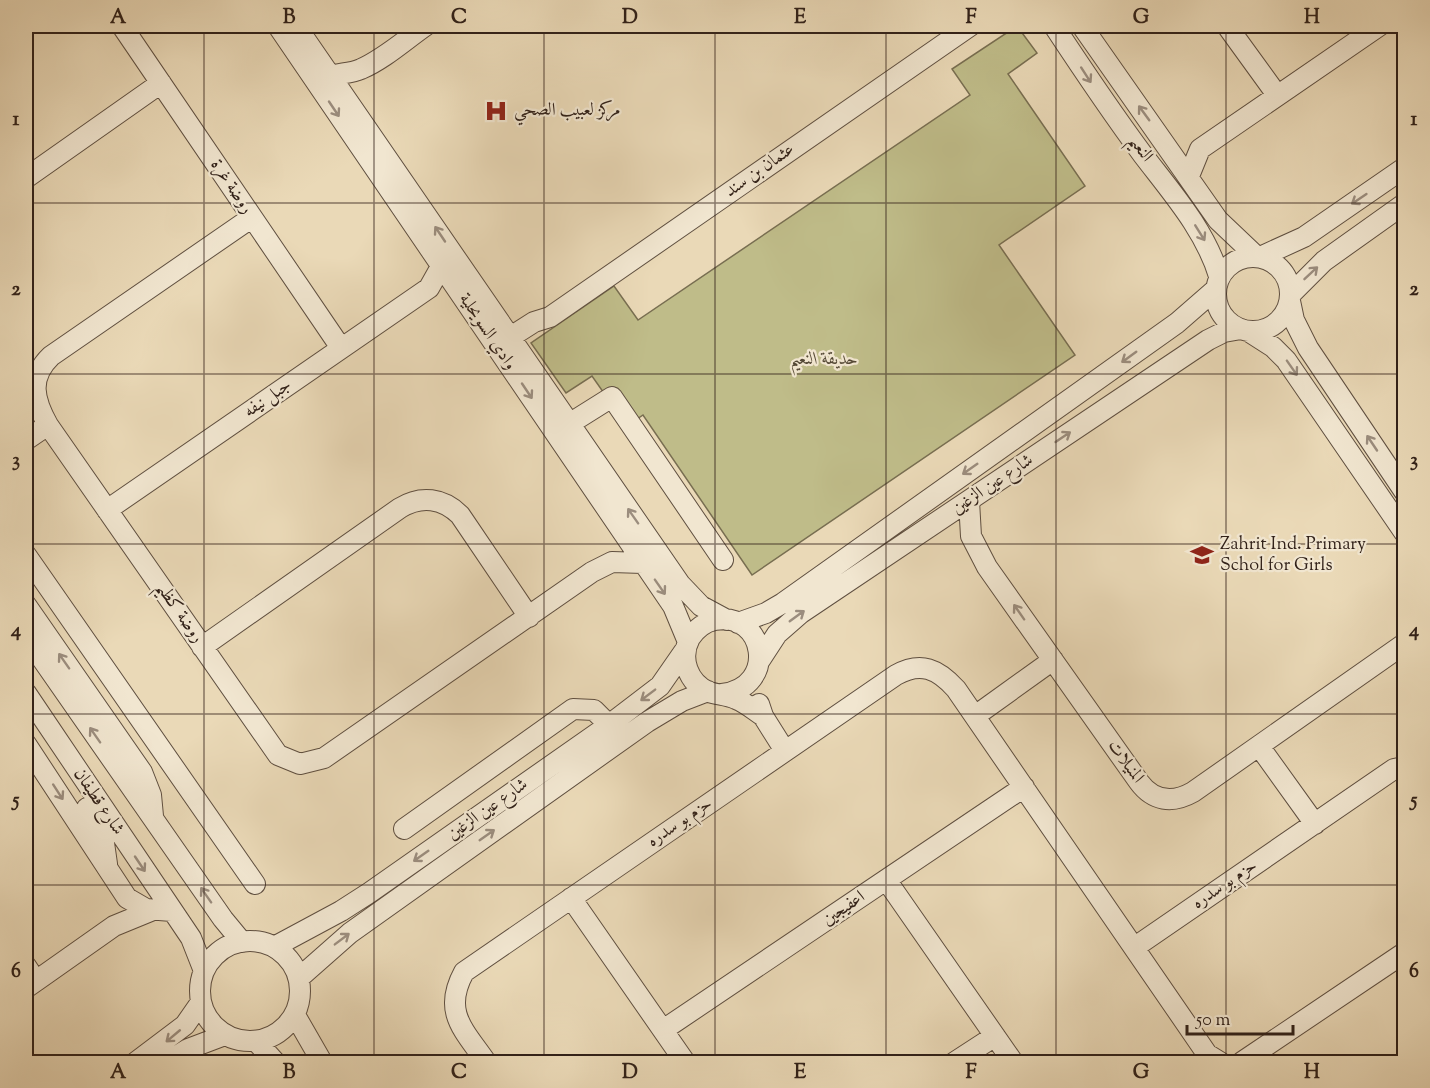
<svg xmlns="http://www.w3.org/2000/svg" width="1430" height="1088" font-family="'Sorts Mill Goudy',Amiri,serif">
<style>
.green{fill:#bfbc89;stroke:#786e51;stroke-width:1.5}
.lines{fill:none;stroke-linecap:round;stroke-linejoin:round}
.minor-casing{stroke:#5f4f40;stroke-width:22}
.minor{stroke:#f1e6d0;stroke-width:20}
.oneway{stroke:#9b8d7e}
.grid{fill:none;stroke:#312119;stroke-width:1.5;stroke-opacity:0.55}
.labels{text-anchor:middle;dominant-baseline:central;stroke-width:4.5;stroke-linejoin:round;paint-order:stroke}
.poi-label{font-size:18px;fill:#312119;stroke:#f1e6d0;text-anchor:start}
.street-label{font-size:18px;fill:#312119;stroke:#f1e6d0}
.park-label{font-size:18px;font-style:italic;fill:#544835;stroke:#f1e6d0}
.neatline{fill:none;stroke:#312119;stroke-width:2}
.grid-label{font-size:20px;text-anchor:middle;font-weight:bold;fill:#312119}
</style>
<rect width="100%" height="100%" fill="#ead9b7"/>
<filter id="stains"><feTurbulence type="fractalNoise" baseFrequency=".00333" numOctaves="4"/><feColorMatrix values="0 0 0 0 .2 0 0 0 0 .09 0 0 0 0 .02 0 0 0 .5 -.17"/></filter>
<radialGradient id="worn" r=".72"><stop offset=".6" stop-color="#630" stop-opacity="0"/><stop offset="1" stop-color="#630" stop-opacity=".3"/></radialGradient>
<!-- green -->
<path class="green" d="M1017,26L1037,53L1008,74L1085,186L999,245L1075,355L752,575L643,415L627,426L592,376L566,393L531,343L614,286L638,320L970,95L952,69Z"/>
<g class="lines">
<!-- minor casing -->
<g class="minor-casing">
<path id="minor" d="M122,26L341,348
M278,26L673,606L688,642
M296,26L680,584L701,606L727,620
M1054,26C1083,70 1112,113 1143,155C1172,193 1205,230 1219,276
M1082,26L1218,220L1257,257
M1227,26L1277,95
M321,80C334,72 348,75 361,69C384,59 405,40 425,26
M1189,176L1200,149L1379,26
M26,178L161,83
M251,218L51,356C28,378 34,400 48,425L278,755L300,764L324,758L592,572L612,562L643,563
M1216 294a37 37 0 1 1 74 0a37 37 0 1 1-74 0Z
M1260,257L1304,237L1404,168
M1291,294L1324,261L1404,204
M1290,301L1294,320L1308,348L1404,491
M1248,331L1273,347L1286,360L1404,532
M501,343L534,322L550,317L970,26
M569,424L612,397L723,560
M26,440L48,425
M969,501L971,536L987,567L1139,782C1153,801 1172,804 1193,792L1404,644
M107,510L429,288L438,272L452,262
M26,555L255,884
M26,605L142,772L151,795L153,816
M738,623L766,613L783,603L1177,323L1216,289
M26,636L223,919L242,942
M202,647L400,508C421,495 443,498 460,515L529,617
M760,660L777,634L801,613L1208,340L1224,332L1241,329
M26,693L191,938L204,971
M722,694C779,687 765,611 715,620C705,622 696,629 690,638C679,658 688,683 709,692C718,695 727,695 736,699C746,703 754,710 763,716
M759,704L763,716L785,751
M975,716L1053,660
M26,744L127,898L146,909L172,911
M1259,746L1315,824
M87,808L103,836L107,864
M404,829L573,709L594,710L609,725
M887,881L1013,1062
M571,898L685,1062
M200 991a50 50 0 1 1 100 0a50 50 0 1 1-100 0Z
M274,947L341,911L369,893L609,725L660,686L685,650
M1135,947L1394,769L1404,767
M26,966L36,981L26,988
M299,978L350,933L647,722L682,701L708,691
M36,981L114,926L153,910
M295,1015L322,1062
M663,1030L1024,787
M256,1041L275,1062
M136,1062L185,1025L201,1002
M167,1062L188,1049L225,1035
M486,1062C464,1030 442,1012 464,972L896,675C921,661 938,669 956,689L1207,1054L1220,1062
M955,1062L995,1036
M1242,1062L1404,953"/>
</g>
<!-- minor -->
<use href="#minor" class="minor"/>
</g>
<!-- one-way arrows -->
<defs><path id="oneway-shaft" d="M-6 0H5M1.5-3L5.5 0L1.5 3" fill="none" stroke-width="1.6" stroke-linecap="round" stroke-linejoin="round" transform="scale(1.5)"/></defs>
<g class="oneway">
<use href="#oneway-shaft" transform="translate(1086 75) rotate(57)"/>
<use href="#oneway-shaft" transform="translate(334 109) rotate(56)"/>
<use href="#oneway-shaft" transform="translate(1144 113) rotate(-126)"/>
<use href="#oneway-shaft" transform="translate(1359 199) rotate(146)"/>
<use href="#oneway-shaft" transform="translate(1200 233) rotate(58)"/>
<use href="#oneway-shaft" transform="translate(440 234) rotate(-124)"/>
<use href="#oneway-shaft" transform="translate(1311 273) rotate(-43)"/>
<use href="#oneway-shaft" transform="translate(1129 357) rotate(144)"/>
<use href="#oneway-shaft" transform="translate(1292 368) rotate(55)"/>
<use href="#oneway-shaft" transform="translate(527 391) rotate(56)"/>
<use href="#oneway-shaft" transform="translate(1063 437) rotate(-34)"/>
<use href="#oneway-shaft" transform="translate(1372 443) rotate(-124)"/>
<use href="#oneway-shaft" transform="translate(970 469) rotate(145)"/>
<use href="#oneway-shaft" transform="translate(633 516) rotate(-125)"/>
<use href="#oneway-shaft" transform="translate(660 587) rotate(55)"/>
<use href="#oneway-shaft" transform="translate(1019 612) rotate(-125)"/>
<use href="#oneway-shaft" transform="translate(797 616) rotate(-36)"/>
<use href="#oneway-shaft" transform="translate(64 661) rotate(-125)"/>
<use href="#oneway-shaft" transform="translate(648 695) rotate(143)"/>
<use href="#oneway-shaft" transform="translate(95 735) rotate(-125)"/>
<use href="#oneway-shaft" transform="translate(58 792) rotate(57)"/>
<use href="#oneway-shaft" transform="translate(487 835) rotate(-35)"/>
<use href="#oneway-shaft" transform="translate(421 856) rotate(145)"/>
<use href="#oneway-shaft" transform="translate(140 864) rotate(56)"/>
<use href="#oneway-shaft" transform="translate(206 895) rotate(-125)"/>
<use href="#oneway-shaft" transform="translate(342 939) rotate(-37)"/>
<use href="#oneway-shaft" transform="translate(173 1036) rotate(140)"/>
</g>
<!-- grid -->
<path class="grid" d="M204,26V1062M374,26V1062M544,26V1062M715,26V1062M886,26V1062M1056,26V1062M1226,26V1062M26,203H1404M26,374H1404M26,544H1404M26,714H1404M26,885H1404"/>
<!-- icons -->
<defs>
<g id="hospital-bare" transform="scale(1.8)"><path d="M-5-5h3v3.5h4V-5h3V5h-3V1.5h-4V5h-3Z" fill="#8f2418" stroke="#f1e6d0" stroke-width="2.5" paint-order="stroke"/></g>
<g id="school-bare" transform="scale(1.8)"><path d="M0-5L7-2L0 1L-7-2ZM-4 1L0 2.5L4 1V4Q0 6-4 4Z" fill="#8f2418" stroke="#f1e6d0" stroke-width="2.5" paint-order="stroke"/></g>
</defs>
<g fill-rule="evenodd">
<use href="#hospital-bare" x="496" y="111"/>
<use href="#school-bare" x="1202" y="555"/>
</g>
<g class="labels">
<!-- poi labels -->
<g class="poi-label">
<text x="514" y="111">مركز لعبيب الصحي</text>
<text x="1220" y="545">Zahrit Ind. Primary<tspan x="1220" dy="21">Schol for Girls</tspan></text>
</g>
<!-- street labels -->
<g class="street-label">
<text transform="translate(1140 149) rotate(54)">النعيم</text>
<text transform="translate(760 171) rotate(-35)">عثمان بن سند</text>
<text transform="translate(231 187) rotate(56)">روضة غرة</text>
<text transform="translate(487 332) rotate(56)">وادي السويحلية</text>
<text transform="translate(268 399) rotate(-35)">جبل نيفه</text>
<text transform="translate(993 485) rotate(-34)">شارع عين الزغين</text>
<text transform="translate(179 613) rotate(55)">روضة كظيم</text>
<text transform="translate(1125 762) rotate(54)">المنيلات</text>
<text transform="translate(98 802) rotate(56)">شارع قطيفان</text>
<text transform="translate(488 810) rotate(-35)">شارع عين الزغين</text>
<text transform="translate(680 823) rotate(-34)">حزم بو سدره</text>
<text transform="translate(1225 885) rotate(-34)">حزم بو سدره</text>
<text transform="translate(844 909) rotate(-34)">اعفيجين</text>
</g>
<!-- park labels -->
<g class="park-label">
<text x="824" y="360">حديقة النعيم</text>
</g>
</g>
<!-- margin -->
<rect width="1430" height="1088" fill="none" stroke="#ead9b7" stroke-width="66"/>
<!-- scale -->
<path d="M1187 1025v9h106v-9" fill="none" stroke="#312119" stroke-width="3"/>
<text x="1196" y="1025" font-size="18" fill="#312119" stroke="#f1e6d0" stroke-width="4.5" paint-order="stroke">50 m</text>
<rect x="33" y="33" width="1364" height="1022" class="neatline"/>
<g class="grid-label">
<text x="118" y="23">A</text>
<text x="289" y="23">B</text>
<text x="459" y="23">C</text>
<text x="630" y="23">D</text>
<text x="800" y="23">E</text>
<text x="971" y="23">F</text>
<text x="1141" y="23">G</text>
<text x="1312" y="23">H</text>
<text x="16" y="125">1</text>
<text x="1414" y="125">1</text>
<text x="16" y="295">2</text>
<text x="1414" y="295">2</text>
<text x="16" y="466">3</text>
<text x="1414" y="466">3</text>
<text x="16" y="636">4</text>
<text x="1414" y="636">4</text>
<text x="16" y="806">5</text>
<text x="1414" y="806">5</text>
<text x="16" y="977">6</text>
<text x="1414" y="977">6</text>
<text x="118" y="1078">A</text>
<text x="289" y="1078">B</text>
<text x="459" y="1078">C</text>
<text x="630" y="1078">D</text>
<text x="800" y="1078">E</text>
<text x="971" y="1078">F</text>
<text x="1141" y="1078">G</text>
<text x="1312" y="1078">H</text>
</g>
<rect width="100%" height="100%" filter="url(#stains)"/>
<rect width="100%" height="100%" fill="url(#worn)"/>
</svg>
